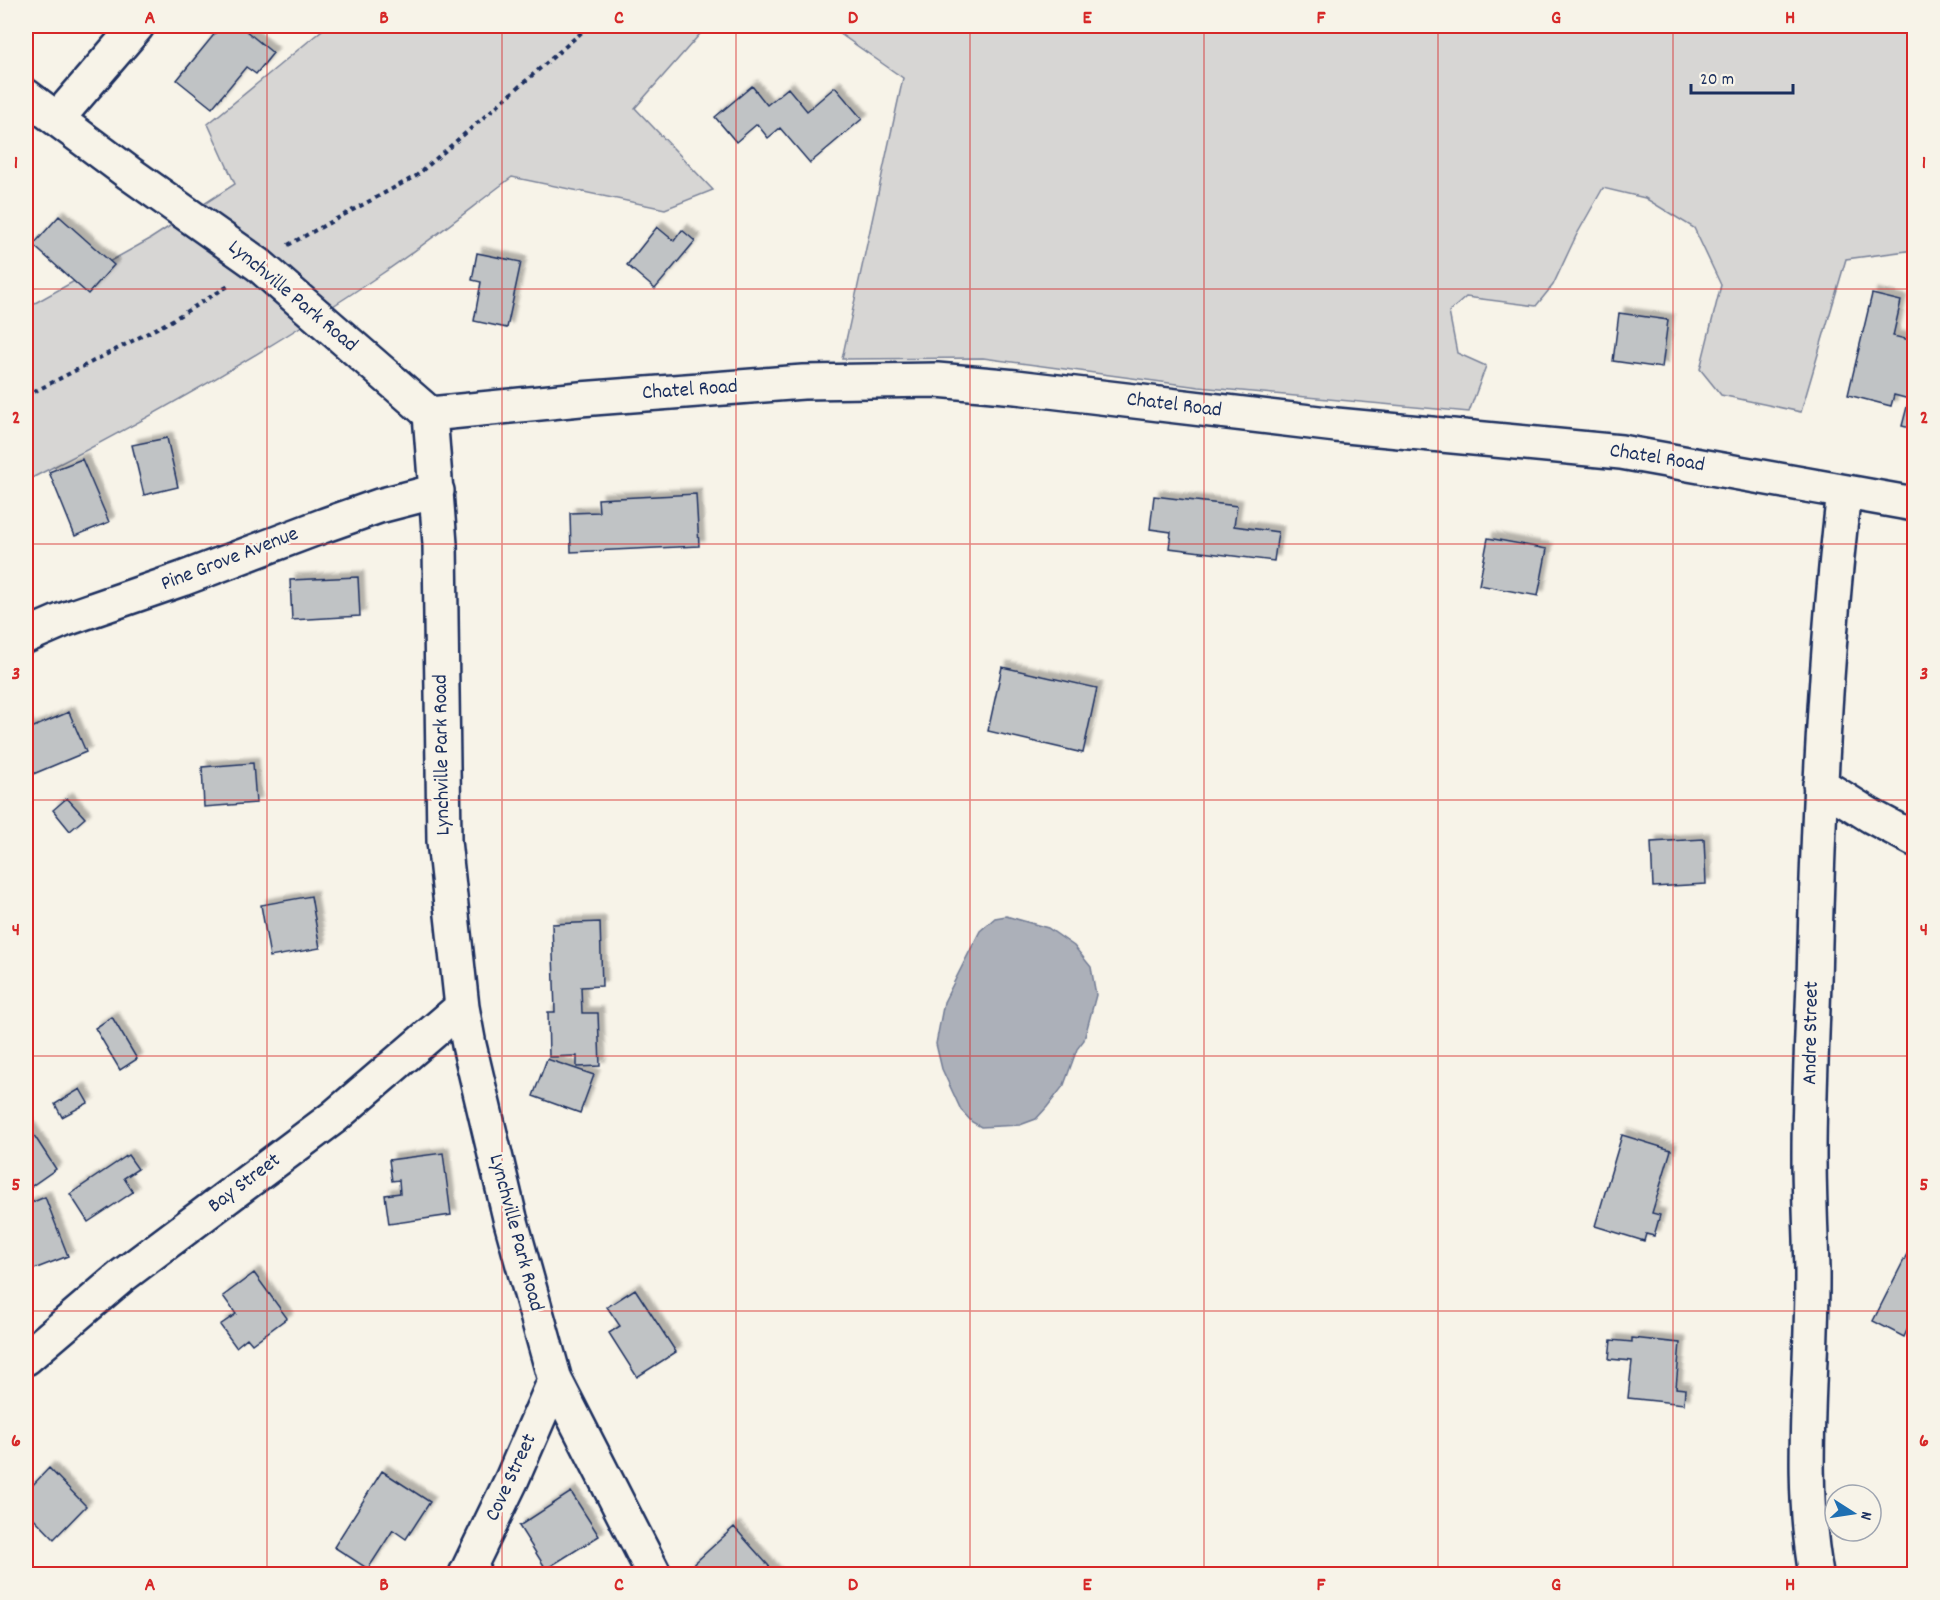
<svg xmlns="http://www.w3.org/2000/svg" width="1940" height="1600" font-family="Dekko,sans-serif">
<style>
.green{fill:#d7d6d4;stroke:#798299;stroke-width:1.5}
.water{fill:#acb0b9;stroke:#727c95;stroke-width:1.5}
.building{fill:#c0c3c5;stroke:#1b2f5e;stroke-width:1.5;filter:url(#shadow)}
.lines{fill:none;stroke-linecap:round;stroke-linejoin:round}
.minor-casing{stroke:#1b2f5e;stroke-width:38}
.path{stroke:#1b2f5e;stroke-width:4;stroke-dasharray:4.5 4.5;stroke-linecap:butt}
.minor{stroke:#f7f3e8;stroke-width:33}
.grid{fill:none;stroke:#d62828;stroke-width:1.5;stroke-opacity:0.55}
.labels{text-anchor:middle;dominant-baseline:central;stroke-width:5;stroke-linejoin:round;paint-order:stroke}
.street-label{font-size:21px;fill:#1b2f5e;stroke:#f7f3e8}
.neatline{fill:none;stroke:#d62828;stroke-width:2}
.grid-label{font-size:20px;text-anchor:middle;font-weight:bold;fill:#d62828}
</style>
<defs>
<filter id="shadow"><feDropShadow dx="5.5" dy="-5.5" stdDeviation="1.5" flood-color="#0004"/></filter>
</defs>
<rect width="100%" height="100%" fill="#f7f3e8"/>
<filter id="ink" filterUnits="userSpaceOnUse"><feTurbulence type="fractalNoise" baseFrequency=".0167" numOctaves="2"/><feDisplacementMap in="SourceGraphic" scale="12" xChannelSelector="R" yChannelSelector="G"/><feConvolveMatrix kernelMatrix="1 2 1 2 8 2 1 2 1" color-interpolation-filters="sRGB"/></filter>
<g filter="url(#ink)">
<!-- green -->
<path class="green" d="M327,26H707L635,108L713,190L665,209L512,177C468,210 425,245 380,275C266,352 148,420 26,481V308L150,239L235,184L208,124Z
M829,26H1914V250L1846,259L1801,412L1721,395L1700,369L1721,285L1694,228L1645,198L1603,188L1576,236L1553,285L1536,306L1466,297L1449,312L1457,353L1486,366L1469,412L1199,387L983,358L842,359L903,78Z"/>
<!-- water -->
<path class="water" d="M1006,916L1048,928L1074,946L1091,967L1096,995L1084,1040L1077,1049L1064,1085L1047,1107L1036,1119L1020,1125L981,1127L972,1122L961,1110L942,1069L936,1044L944,1002L980,931L995,918Z"/>
<!-- building -->
<path class="building" d="M221,26H240L273,53L256,74L246,67L212,108L177,80Z
M752,86L767,105L788,88L807,111L835,87L862,119L810,163L780,128L768,138L757,124L736,142L715,117Z
M59,216L114,265L88,294L33,245Z
M657,227L674,241L682,230L695,241L655,289L627,265Z
M477,253L521,262L507,328L474,321L481,282L472,280Z
M1872,294L1901,301L1893,336L1914,341V429L1902,426L1909,399L1894,395L1891,406L1848,395Z
M1619,313L1668,320L1662,368L1613,361Z
M167,438L178,487L144,495L132,445Z
M82,459L109,522L75,536L49,472Z
M696,494L699,546L571,552L570,513L599,512L598,499Z
M1154,496L1237,506L1234,526L1278,532L1274,561L1169,548L1171,532L1150,529Z
M1488,538L1547,549L1538,596L1479,585Z
M358,577L360,616L292,620L290,580Z
M1002,667L1097,688L1083,753L988,731Z
M69,712L86,752L26,777V724L29,729Z
M253,763L256,803L204,807L202,767Z
M67,798L85,818L70,831L53,810Z
M1704,839L1706,884L1653,887L1651,842Z
M311,896L320,948L270,957L261,905Z
M600,922L602,986L581,987L582,1013H598L600,1066L577,1067V1056L549,1057L548,1012H555L552,924Z
M112,1017L137,1059L120,1070L95,1028Z
M547,1059L594,1075L580,1113L533,1096Z
M80,1089L88,1103L62,1117L55,1104Z
M26,1123L56,1169L26,1190Z
M1622,1135L1671,1150L1652,1213L1660,1215L1654,1236L1646,1234L1644,1241L1595,1226Z
M443,1153L451,1215L389,1224L385,1195L400,1193L399,1180L392,1181L389,1160Z
M128,1155L138,1169L124,1178L133,1192L88,1222L70,1194Z
M45,1197L68,1256L29,1271L26,1263V1205Z
M1907,1254L1914,1257V1315L1904,1337L1873,1321Z
M254,1273L287,1318L252,1344L247,1338L236,1347L220,1325L236,1314L223,1296Z
M635,1289L676,1352L637,1377L609,1333L620,1326L607,1307Z
M1632,1338L1680,1343L1676,1388L1685,1389L1684,1404L1628,1398L1632,1361L1609,1359L1611,1340L1632,1342Z
M49,1468L86,1506L54,1539L26,1510V1492Z
M382,1471L430,1502L406,1539L393,1530L368,1569L334,1547Z
M571,1492L599,1536L546,1569L519,1526Z
M734,1527L776,1574H689L686,1571Z"/>
<g class="lines">
<!-- minor casing -->
<g class="minor-casing">
<path id="minor" d="M26,96L129,173L259,265L430,414L440,544L444,841L462,1007L469,1045L510,1218L555,1380L654,1574
M57,119L137,26
M430,414L580,399L803,382L937,380L1016,387L1336,425L1621,452L1914,504
M26,636L63,620L182,579L325,525L379,506L437,491
M1820,784L1871,816L1914,839
M26,1358L122,1276L334,1117L462,1007
M466,1574L512,1479L555,1380
M1816,1574C1798,1474 1813,1371 1812,1270C1811,1232 1809,1194 1809,1155C1809,1097 1812,1039 1814,981C1818,818 1825,654 1844,492"/>
</g>
<!-- path -->
<path class="path" d="M288,245L416,176L589,26
M26,396L169,322L230,285"/>
<!-- minor -->
<use href="#minor" class="minor"/>
</g>
</g>
<!-- grid -->
<path class="grid" d="M267,26V1574M502,26V1574M736,26V1574M970,26V1574M1204,26V1574M1438,26V1574M1673,26V1574M26,289H1914M26,544H1914M26,800H1914M26,1056H1914M26,1311H1914"/>
<g class="labels">
<!-- street labels -->
<g class="street-label">
<text transform="translate(292 297) rotate(40)">Lynchville Park Road</text>
<text transform="translate(690 391) rotate(-4)">Chatel Road</text>
<text transform="translate(1174 406) rotate(7)">Chatel Road</text>
<text transform="translate(1657 459) rotate(9)">Chatel Road</text>
<text transform="translate(230 560) rotate(-21)">Pine Grove Avenue</text>
<text transform="translate(443 755) rotate(-91)">Lynchville Park Road</text>
<text transform="translate(1812 1033) rotate(-89)">Andre Street</text>
<text transform="translate(245 1184) rotate(-37)">Bay Street</text>
<text transform="translate(515 1233) rotate(75)">Lynchville Park Road</text>
<text transform="translate(512 1478) rotate(-65)">Cove Street</text>
</g>
</g>
<!-- margin -->
<rect width="1940" height="1600" fill="none" stroke="#f7f3e8" stroke-width="66"/>
<!-- north arrow -->
<g transform="translate(1853 1513) rotate(102)"><circle r="28" fill="#f7f3e8" stroke="#9fa5b1" stroke-width="1.5"/>
<path d="M0-4.5L10 22L0 15L-10 22Z" fill="#1f6fb2"/>
<text y="-9" font-size="16" font-weight="bold" text-anchor="middle" fill="#1b2f5e">N</text>
</g>
<!-- scale -->
<path d="M1691 84v9h102v-9" fill="none" stroke="#1b2f5e" stroke-width="3"/>
<text x="1700" y="84" font-size="18" fill="#1b2f5e" stroke="#f7f3e8" stroke-width="4.5" paint-order="stroke">20 m</text>
<rect x="33" y="33" width="1874" height="1534" class="neatline"/>
<g class="grid-label">
<text x="150" y="23">A</text>
<text x="384" y="23">B</text>
<text x="619" y="23">C</text>
<text x="853" y="23">D</text>
<text x="1087" y="23">E</text>
<text x="1321" y="23">F</text>
<text x="1556" y="23">G</text>
<text x="1790" y="23">H</text>
<text x="16" y="168">1</text>
<text x="1924" y="168">1</text>
<text x="16" y="423">2</text>
<text x="1924" y="423">2</text>
<text x="16" y="679">3</text>
<text x="1924" y="679">3</text>
<text x="16" y="935">4</text>
<text x="1924" y="935">4</text>
<text x="16" y="1190">5</text>
<text x="1924" y="1190">5</text>
<text x="16" y="1446">6</text>
<text x="1924" y="1446">6</text>
<text x="150" y="1590">A</text>
<text x="384" y="1590">B</text>
<text x="619" y="1590">C</text>
<text x="853" y="1590">D</text>
<text x="1087" y="1590">E</text>
<text x="1321" y="1590">F</text>
<text x="1556" y="1590">G</text>
<text x="1790" y="1590">H</text>
</g>
</svg>
